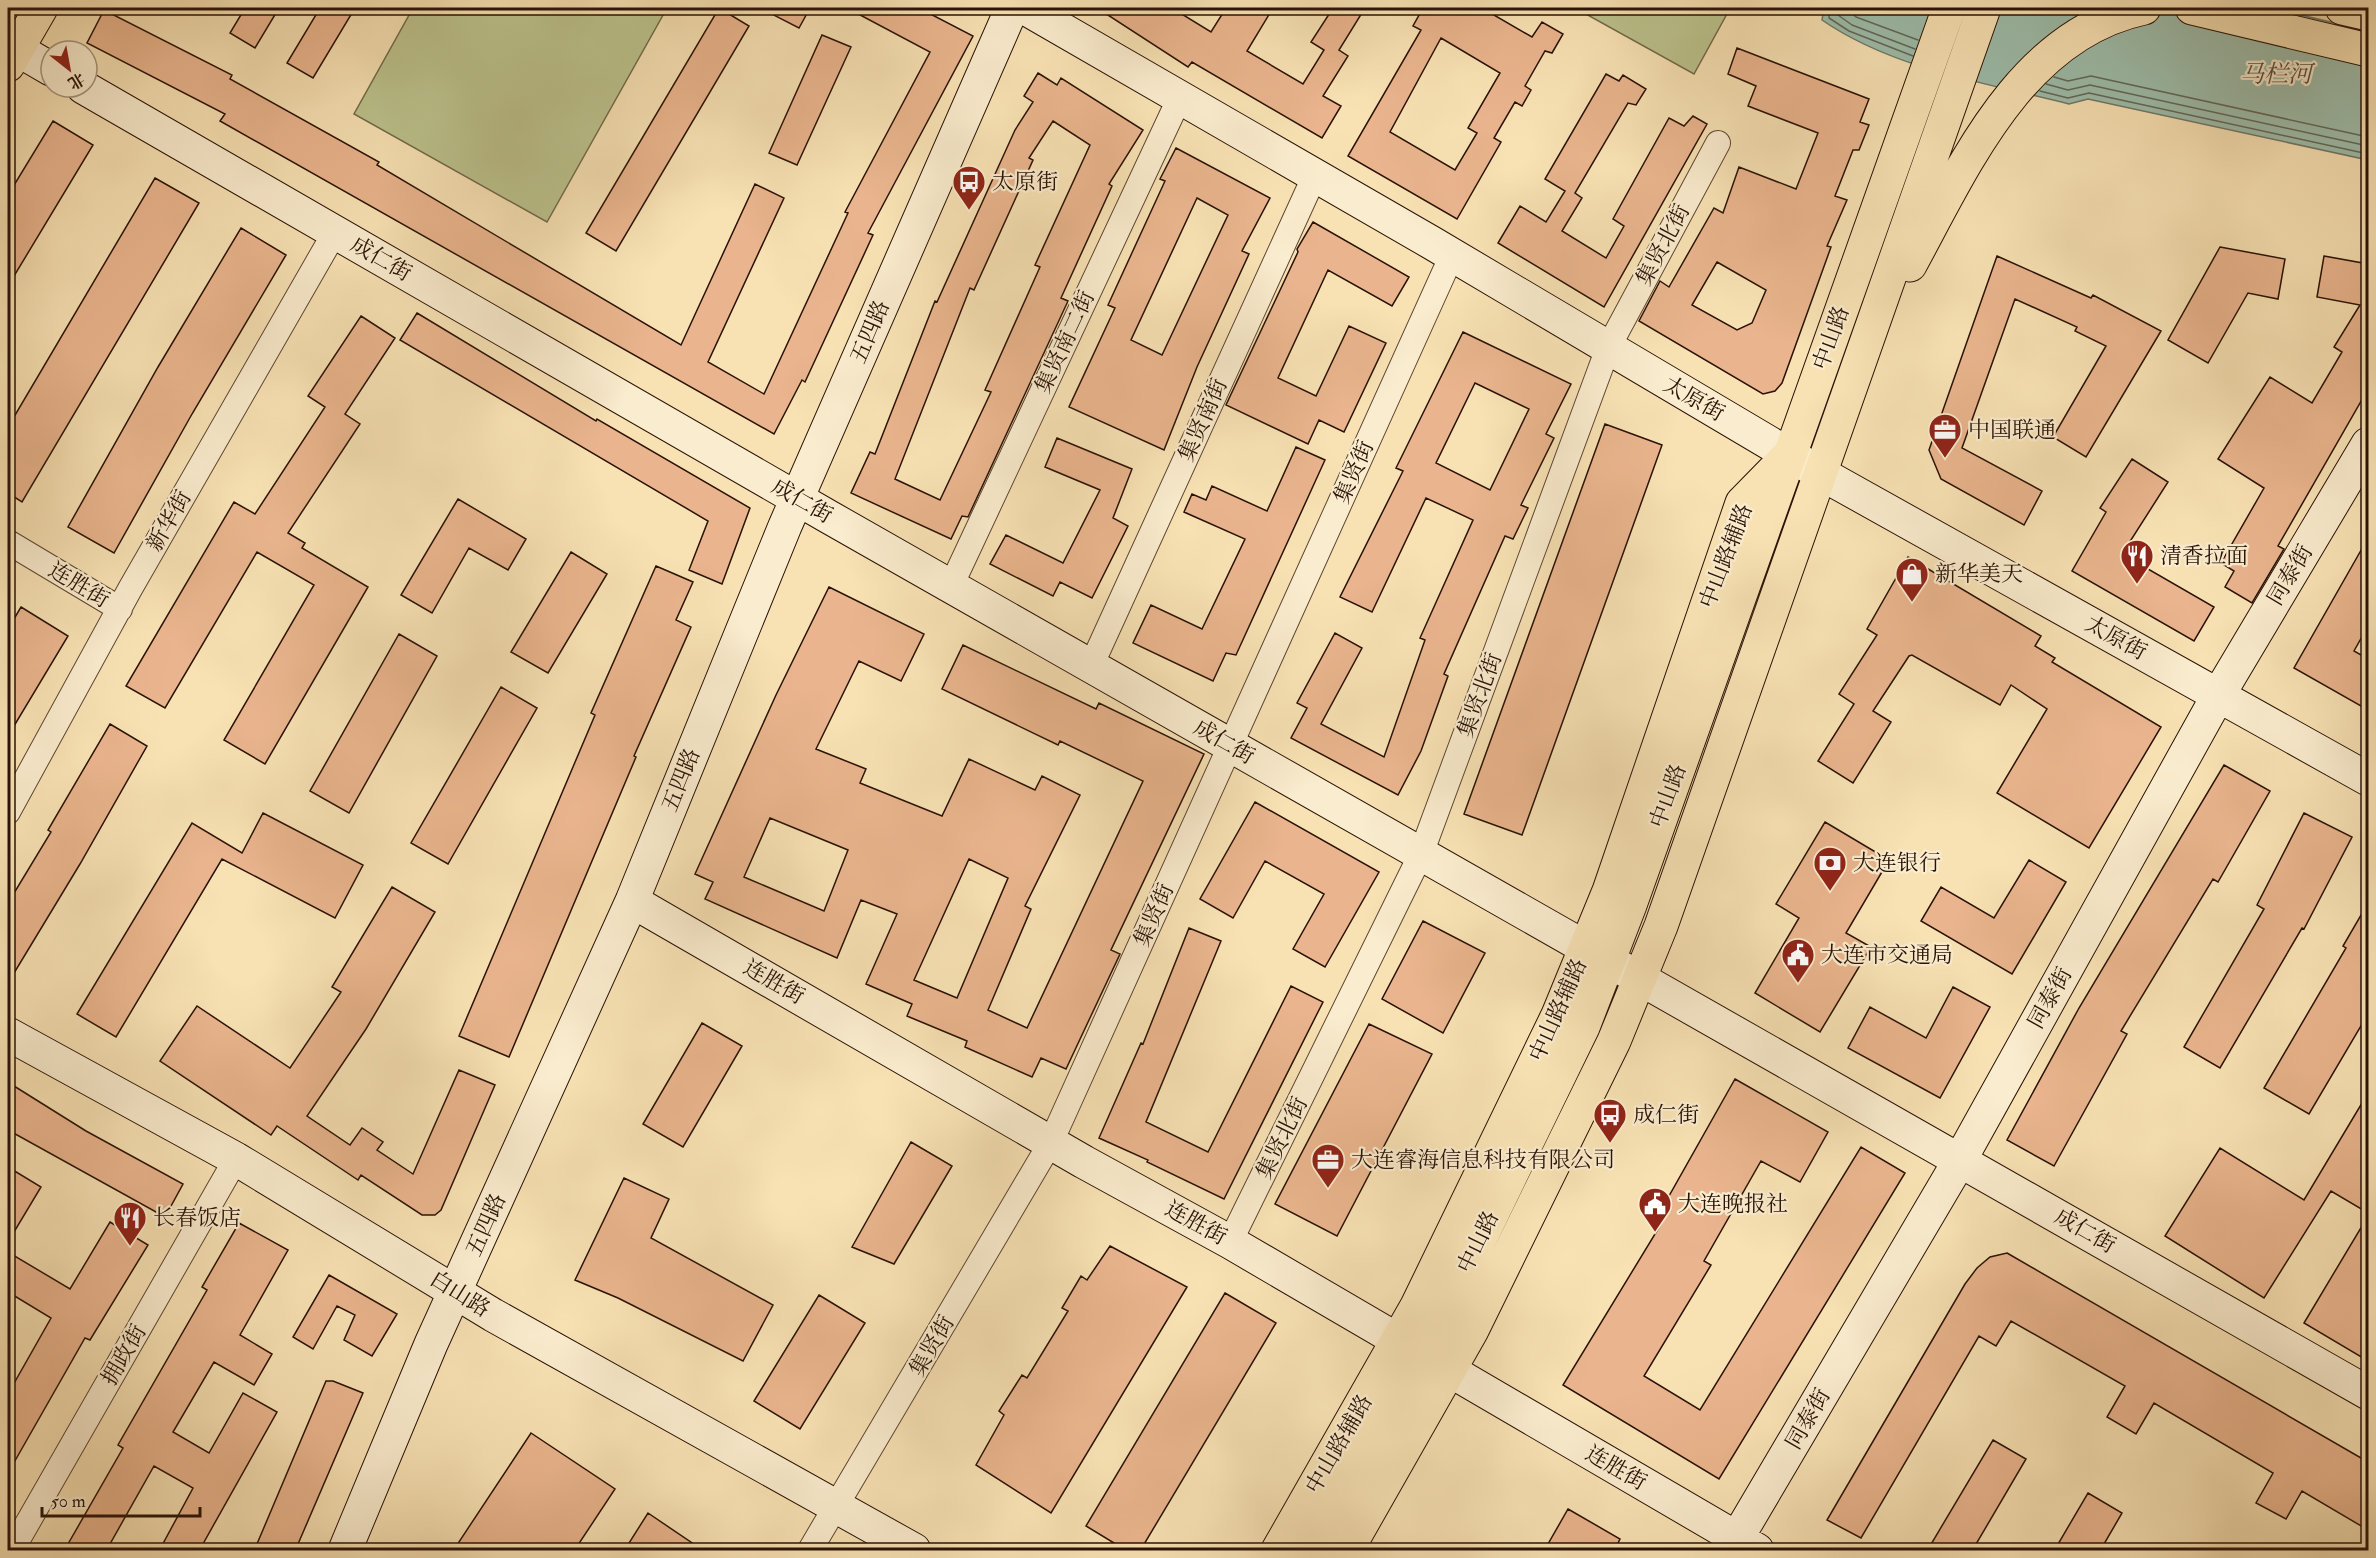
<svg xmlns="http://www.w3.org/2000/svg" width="2376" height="1558" font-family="'IM FELL Double Pica','Noto Serif SC',serif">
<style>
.green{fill:#bcc38e;stroke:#726a4a;stroke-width:1.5}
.water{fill:#9dbeac;stroke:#6f796a;stroke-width:1.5}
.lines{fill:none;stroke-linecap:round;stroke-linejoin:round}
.shore{stroke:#636859;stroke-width:1.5}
.building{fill:#eab58e;stroke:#291206;stroke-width:1.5;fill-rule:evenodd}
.street-casing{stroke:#5d4632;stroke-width:26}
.secondary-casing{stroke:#291206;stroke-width:35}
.primary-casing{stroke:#291206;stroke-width:35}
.highway-casing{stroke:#291206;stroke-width:35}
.street{stroke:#faecce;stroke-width:24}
.secondary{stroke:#faecce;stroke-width:33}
.primary{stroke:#f8e2b4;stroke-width:33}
.highway{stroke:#f8e2b4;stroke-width:33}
.labels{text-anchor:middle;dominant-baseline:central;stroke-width:4.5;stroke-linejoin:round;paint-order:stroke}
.poi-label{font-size:22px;fill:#291206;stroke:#faecce;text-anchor:start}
.street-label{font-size:22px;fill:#291206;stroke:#faecce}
.water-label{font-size:24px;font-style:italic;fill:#524e40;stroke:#faecce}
</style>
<rect width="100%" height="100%" fill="#f8e2b4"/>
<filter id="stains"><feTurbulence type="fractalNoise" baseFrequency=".00333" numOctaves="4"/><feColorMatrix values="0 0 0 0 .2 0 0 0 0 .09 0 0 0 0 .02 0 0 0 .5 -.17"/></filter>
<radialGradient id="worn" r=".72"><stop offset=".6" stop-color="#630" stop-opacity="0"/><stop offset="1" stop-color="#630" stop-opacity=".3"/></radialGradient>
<!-- green -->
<path class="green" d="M413,8H667L547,222L354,114Z
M1575,8H1721L1728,12L1694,74Z"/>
<!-- water -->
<path class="water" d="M1824,8H2272L2368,31V160L2088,99L2069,104C1986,83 1893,69 1822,20Z"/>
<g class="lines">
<!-- shore -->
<path class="shore" d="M1830,8L1829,18L1849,31L1913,56
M1837,8L1838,15L1852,25L1915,49
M1846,8L1856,17L1918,40
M2054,77L2068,81L2091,76L2368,137
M2046,84L2068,90L2090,85L2368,146
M2040,91L2068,98L2089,93L2368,154"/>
</g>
<!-- building -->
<path class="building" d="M245,8H279L255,48L230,33Z
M320,8H355L313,78L287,63Z
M719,8L749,26L616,251L586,233Z
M760,8H810L799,28Z
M847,8H919L973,36L868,233L873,235L805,382L802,380L774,434L220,121L225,114L87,43L104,10L232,75L230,79L379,162L377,165L681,345L755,184L784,198L708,362L764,394L848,213L845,212L930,52Z
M1097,8H1172L1211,32L1226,8H1273L1247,51L1303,84L1324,50L1311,42L1333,8H1365L1339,50L1348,56L1323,96L1341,106L1322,138L1192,62L1188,67Z
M1423,8H1482L1532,37L1542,22L1563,34L1552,53L1545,51L1525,86L1531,90L1522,106L1515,102L1494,138L1501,142L1457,219L1348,156L1421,30L1413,26ZM1441,38L1500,73L1468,128L1477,133L1455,170L1390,132Z
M822,35L851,47L797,165L769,153Z
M1737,48L1869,99L1860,122L1869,125L1859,150H1853L1835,196L1847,200L1827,246L1831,247L1782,383L1775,391L1763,394L1639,321L1660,281L1669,287L1714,208L1723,213L1739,167L1796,189L1818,133L1748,106L1756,86L1728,74ZM1717,262L1766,290L1752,323L1737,330L1692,305Z
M1038,73L1057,85L1061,78L1143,130L1109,184L1112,186L1061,298L1068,301L968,517L962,516L951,539L851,493L870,452L875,454L935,301L937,302L1015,130L1033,102L1024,96ZM1053,121L1090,145L1035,265L1040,267L985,390L991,392L940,500L895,479L970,288L974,290L1033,160L1029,158Z
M1606,74L1619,81L1623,75L1646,89L1636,105L1628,103L1575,193L1582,198L1562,231L1606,258L1624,226L1613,219L1669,118L1684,126L1693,116L1707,124L1604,307L1498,243L1520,206L1546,222L1565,191L1545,179Z
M53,121L93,145L8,286V195Z
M1176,148L1270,198L1242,251L1249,254L1197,367L1164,450L1069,407L1115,308L1108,305L1165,181L1160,179ZM1197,198L1228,215L1162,355L1131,340Z
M155,178L199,203L22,502L8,493V427Z
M1313,222L1409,277L1392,306L1328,270L1278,378L1316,396L1349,326L1386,343L1344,432L1319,420L1308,444L1226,405L1298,252L1297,249Z
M241,228L286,255L192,414L114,553L68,527L158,367Z
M2220,247L2285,259L2278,299L2248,293L2208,363L2168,340Z
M1997,256L2091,298L2093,295L2161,331L2086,457L2053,437L2106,346L2075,331L2077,327L2015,299L1962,448L2042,491L2024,525L1941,479L1929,450Z
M2324,256L2368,264V389L2278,546L2284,549L2252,603L2225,587L2234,571L2221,563L2264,488L2218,459L2270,377L2312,403L2342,352L2334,347L2360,305L2317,297Z
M417,313L596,421L597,419L750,508L722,584L689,570L708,521L400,340Z
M361,316L395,338L345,414L360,424L288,533L305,543L302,548L368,587L265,764L224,740L314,585L257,552L165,708L126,686L234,502L255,514L325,407L308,396Z
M1463,332L1571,384L1546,434L1554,438L1521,505L1528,508L1513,539L1505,536L1444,674L1448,676L1421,751L1398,795L1291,738L1307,708L1297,703L1335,633L1362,648L1321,724L1384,757L1425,640L1420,638L1473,520L1426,498L1372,612L1340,597L1403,471L1396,468ZM1475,383L1529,409L1490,490L1436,463Z
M1605,424L1662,445L1522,835L1464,814Z
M1057,438L1132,469L1113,518L1128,526L1092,598L1060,582L1053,596L990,564L1006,535L1063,563L1100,490L1045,467Z
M1296,447L1325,460L1236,655L1226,653L1213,681L1133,643L1151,605L1202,629L1245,539L1184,512L1192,494L1206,500L1212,486L1267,511Z
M2132,459L2168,482L2122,554L2214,607L2194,641L2072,571L2106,512L2100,508Z
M458,499L526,539L508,570L469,548L432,613L401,595Z
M2368,538V626L2354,651L2368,659V710L2294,668Z
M571,552L607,574L548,673L511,652Z
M1908,557L2041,636L2035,646L2055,658L2052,662L2161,727L2089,848L1997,793L2047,709L2011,685L2000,705L1912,655L1909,656L1873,711L1891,722L1853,783L1818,761L1854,704L1839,694L1877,635L1867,629Z
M656,566L693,582L676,620L691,627L634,756L636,757L509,1057L459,1036L595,715L591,713Z
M829,587L924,634L901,681L859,661L816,749L866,769L860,783L942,816L969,759L1035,790L1042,776L1080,795L1025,906L1031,909L988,1010L1027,1028L1143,781L1060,741L1058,745L942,689L963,645L1096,709L1099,703L1204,754L1111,950L1120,954L1066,1069L1041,1058L1032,1077L965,1047L967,1041L907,1016L912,1004L866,984L897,914L861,900L837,958L705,899L713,882L695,874L776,695ZM770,818L848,850L824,911L744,877ZM969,859L1008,878L957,998L914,980Z
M21,607L68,636L8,736V629Z
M399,634L437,656L349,813L310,791Z
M501,687L537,708L448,864L411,843Z
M110,724L147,746L80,864L8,983V903L51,832L48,830Z
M2224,765L2270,791L2218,882L2213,879L2121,1031L2127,1034L2054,1166L2007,1140L2079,1008Z
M1255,802L1379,872L1325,967L1293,949L1324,894L1265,861L1233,918L1200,899Z
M263,813L363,865L335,918L222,859L116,1037L77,1014L192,823L242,853Z
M2304,813L2352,837L2304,929L2302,928L2220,1068L2184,1047L2264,909L2257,905Z
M1825,822L1889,860L1846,933L1871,947L1820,1032L1755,993L1799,918L1776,904Z
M2029,860L2066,882L2012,974L1921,921L1941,887L1994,918Z
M392,887L435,912L366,1029L307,1116L350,1145L362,1128L383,1142L377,1150L413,1174L459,1070L495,1085L441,1210L435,1215H422L361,1175L358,1180L277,1126L271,1135L160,1061L197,1006L290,1068L341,992L332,987Z
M2368,903V1014L2309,1114L2264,1088L2346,948L2343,946Z
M1423,921L1485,953L1443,1033L1382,999Z
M1189,928L1221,941L1146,1122L1208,1152L1291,986L1323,1002L1224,1199L1147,1162L1148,1160L1099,1138L1141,1043L1143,1044Z
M1953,987L1990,1007L1940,1098L1848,1048L1870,1007L1926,1038Z
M702,1023L742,1046L683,1147L643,1124Z
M1369,1024L1432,1054L1337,1236L1275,1204Z
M1735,1079L1828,1132L1800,1182L1761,1161L1704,1261L1711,1265L1644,1376L1700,1410L1861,1147L1905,1173L1719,1479L1563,1385L1666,1216L1660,1212Z
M14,1086L86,1131L183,1184L165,1217L8,1130V1097Z
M2368,1093V1213L2331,1191L2264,1298L2165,1236L2220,1148L2304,1200Z
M911,1142L952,1166L894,1264L852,1247Z
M8,1167L41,1187L8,1242Z
M624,1178L669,1199L651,1238L773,1305L743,1361L618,1298L575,1280Z
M2368,1216V1361L2304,1323Z
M110,1222L148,1245L90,1340L85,1338L8,1473V1394L51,1318L8,1292V1252L70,1289Z
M239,1223L288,1250L240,1335L272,1354L254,1385L214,1362L173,1432L209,1453L243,1393L277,1412L199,1551H159L193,1488L154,1466L106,1551H64L123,1448L118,1445L207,1290L202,1287Z
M1110,1246L1187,1287L1051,1513L976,1465L1004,1415L999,1411L1022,1375L1027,1378L1068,1311L1062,1308L1081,1276L1087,1280Z
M2007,1253L2368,1462V1530L2302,1491L2286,1519L2256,1503L2273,1473L2154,1403L2136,1434L2107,1417L2125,1386L2011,1321L1996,1346L1979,1336L1861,1538L1827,1520L1965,1284L1977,1268L1990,1257Z
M329,1275L397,1314L372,1356L344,1340L355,1315L337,1306L313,1349L293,1337Z
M1225,1293L1276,1323L1140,1551H1127L1086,1526Z
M819,1295L865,1323L800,1429L754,1401Z
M326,1381H333L363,1393L295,1551H254Z
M531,1433L615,1489L574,1551H453Z
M1993,1440L2026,1459L1972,1551H1927Z
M2088,1493L2122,1513L2100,1551H2054Z
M1568,1509L1620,1539L1614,1551H1544Z
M648,1513L704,1551H624Z"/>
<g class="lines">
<!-- street casing -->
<g class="street-casing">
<path id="street" d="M8,542L120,609
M951,586L1180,97
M1091,666L1315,175
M8,812L130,589L335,232
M1230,1242L1421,854L1608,348L1718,143
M12,1550L236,1159
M810,1550L1051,1142L1452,255"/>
</g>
<!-- secondary casing -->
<g class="secondary-casing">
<path id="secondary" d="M1025,8L1432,243L1820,473L2368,779
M8,44L51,69
M83,87L829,517L2368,1393
M632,901L1084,1162L1230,1242L1757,1550
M8,1034L236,1159L493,1315L914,1550
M345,1550L431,1344L632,901L785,526L1012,8
M1730,1550L1960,1160L2219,694L2368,444"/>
</g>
<!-- primary casing -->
<g class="primary-casing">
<path id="primary" d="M8,65L41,8
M1278,1550L1417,1306L1558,1015L1609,891L1742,503L1790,454"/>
</g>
<!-- highway casing -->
<g class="highway-casing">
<path id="highway" d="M2192,8L2368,50
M2342,8L2368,14
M1910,265C1965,164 2021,34 2144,8
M1311,1550L1442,1317L1583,1027L1630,905L1949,8
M1347,1550L1472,1330L1614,1041L1661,926L1984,8"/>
</g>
<!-- street -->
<use href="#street" class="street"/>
<!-- secondary -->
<use href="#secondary" class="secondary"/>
<!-- primary -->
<use href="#primary" class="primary"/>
<!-- highway -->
<use href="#highway" class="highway"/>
</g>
<!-- icons -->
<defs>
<g id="bus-pin" transform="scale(1.725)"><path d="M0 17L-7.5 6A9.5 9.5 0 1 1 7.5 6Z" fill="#8f2418" stroke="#faecce"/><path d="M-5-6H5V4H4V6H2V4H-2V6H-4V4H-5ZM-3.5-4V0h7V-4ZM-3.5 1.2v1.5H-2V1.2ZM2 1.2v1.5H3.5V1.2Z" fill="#fff"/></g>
<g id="office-pin" transform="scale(1.725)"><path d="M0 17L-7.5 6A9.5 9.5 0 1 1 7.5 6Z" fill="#8f2418" stroke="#faecce"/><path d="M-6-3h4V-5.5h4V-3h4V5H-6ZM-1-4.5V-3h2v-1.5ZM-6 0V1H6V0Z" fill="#fff"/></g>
<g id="restaurant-pin" transform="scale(1.725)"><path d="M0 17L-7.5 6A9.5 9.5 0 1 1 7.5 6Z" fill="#8f2418" stroke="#faecce"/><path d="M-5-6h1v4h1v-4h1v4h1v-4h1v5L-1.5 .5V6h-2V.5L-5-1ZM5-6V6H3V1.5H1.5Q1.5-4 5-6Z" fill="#fff"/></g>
<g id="shop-pin" transform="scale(1.725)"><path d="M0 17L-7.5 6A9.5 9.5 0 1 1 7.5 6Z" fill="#8f2418" stroke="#faecce"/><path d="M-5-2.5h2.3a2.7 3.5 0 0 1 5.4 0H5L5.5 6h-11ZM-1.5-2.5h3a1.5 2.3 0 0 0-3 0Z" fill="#fff"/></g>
<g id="bank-pin" transform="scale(1.725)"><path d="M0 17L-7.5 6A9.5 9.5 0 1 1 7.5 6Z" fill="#8f2418" stroke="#faecce"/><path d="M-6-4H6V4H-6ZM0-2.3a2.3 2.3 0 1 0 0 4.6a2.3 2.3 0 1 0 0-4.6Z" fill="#fff"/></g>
<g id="civic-pin" transform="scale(1.725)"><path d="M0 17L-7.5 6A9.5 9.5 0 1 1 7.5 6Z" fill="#8f2418" stroke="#faecce"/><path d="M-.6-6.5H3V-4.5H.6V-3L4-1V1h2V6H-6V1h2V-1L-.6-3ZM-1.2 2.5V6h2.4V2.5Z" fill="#fff"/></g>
</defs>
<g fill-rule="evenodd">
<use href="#bus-pin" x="969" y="182"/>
<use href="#office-pin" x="1945" y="430"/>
<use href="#restaurant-pin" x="2137" y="556"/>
<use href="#shop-pin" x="1912" y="574"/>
<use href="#bank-pin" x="1830" y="863"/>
<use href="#civic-pin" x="1798" y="955"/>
<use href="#bus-pin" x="1610" y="1115"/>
<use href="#office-pin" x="1328" y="1160"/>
<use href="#civic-pin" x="1655" y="1204"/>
<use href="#restaurant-pin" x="130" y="1218"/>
</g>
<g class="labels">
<!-- poi labels -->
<g class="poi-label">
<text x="992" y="182">太原街</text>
<text x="1968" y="430">中国联通</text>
<text x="2160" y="556">清香拉面</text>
<text x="1935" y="574">新华美天</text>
<text x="1853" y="863">大连银行</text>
<text x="1821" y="955">大连市交通局</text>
<text x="1633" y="1115">成仁街</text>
<text x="1351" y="1160">大连睿海信息科技有限公司</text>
<text x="1678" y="1204">大连晚报社</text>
<text x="153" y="1218">长春饭店</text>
</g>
<!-- street labels -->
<g class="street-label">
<text transform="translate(1663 245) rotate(-62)">集贤北街</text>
<text transform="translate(381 259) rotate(30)">成仁街</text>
<text transform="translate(870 332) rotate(-67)">五四路</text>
<text transform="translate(1831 338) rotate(-70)">中山路</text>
<text transform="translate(1065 342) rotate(-65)">集贤南二街</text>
<text transform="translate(1694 399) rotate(30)">太原街</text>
<text transform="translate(1203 420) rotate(-66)">集贤南街</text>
<text transform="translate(1354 472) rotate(-66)">集贤街</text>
<text transform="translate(802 501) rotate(30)">成仁街</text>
<text transform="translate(169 521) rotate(-60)">新华街</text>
<text transform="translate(1726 556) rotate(-69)">中山路辅路</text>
<text transform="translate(2290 575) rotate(-59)">同泰街</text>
<text transform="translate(79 585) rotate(31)">连胜街</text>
<text transform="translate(2116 638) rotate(29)">太原街</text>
<text transform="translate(1480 695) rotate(-70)">集贤北街</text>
<text transform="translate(1224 742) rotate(30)">成仁街</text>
<text transform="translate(681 780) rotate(-68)">五四路</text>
<text transform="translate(1668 796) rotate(-70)">中山路</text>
<text transform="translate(1154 915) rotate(-66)">集贤街</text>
<text transform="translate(774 982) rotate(30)">连胜街</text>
<text transform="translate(2050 998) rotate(-61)">同泰街</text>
<text transform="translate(1558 1010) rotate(-66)">中山路辅路</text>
<text transform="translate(1282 1138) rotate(-64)">集贤北街</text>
<text transform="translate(1196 1223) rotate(29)">连胜街</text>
<text transform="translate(486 1225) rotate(-66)">五四路</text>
<text transform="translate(2085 1231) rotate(30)">成仁街</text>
<text transform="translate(1478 1242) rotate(-64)">中山路</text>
<text transform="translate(460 1294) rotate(32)">白山路</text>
<text transform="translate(932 1346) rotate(-60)">集贤街</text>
<text transform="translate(124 1355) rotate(-60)">拥政街</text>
<text transform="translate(1808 1419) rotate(-60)">同泰街</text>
<text transform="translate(1339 1444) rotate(-60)">中山路辅路</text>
<text transform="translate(1616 1468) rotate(30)">连胜街</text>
</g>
<!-- water labels -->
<g class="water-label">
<text x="2276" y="74">马栏河</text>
</g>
</g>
<!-- margin -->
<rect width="2376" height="1558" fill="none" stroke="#f8e2b4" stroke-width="30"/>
<rect x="9" y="9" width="2358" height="1540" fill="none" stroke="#291206" stroke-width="3"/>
<rect x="15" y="15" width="2346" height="1528" fill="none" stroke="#291206" stroke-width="1.5"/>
<!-- north arrow -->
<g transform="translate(69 69) rotate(149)"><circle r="28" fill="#faecce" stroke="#a6957e" stroke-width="1.5"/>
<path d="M0-4.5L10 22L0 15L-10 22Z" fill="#8f2418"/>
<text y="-9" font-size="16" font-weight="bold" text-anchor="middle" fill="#291206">北</text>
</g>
<!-- scale -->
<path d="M42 1507v9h158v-9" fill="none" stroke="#291206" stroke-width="3"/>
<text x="51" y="1507" font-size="18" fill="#291206" stroke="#faecce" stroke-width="4.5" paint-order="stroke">50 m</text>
<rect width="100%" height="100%" filter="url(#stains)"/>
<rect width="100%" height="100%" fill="url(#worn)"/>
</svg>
